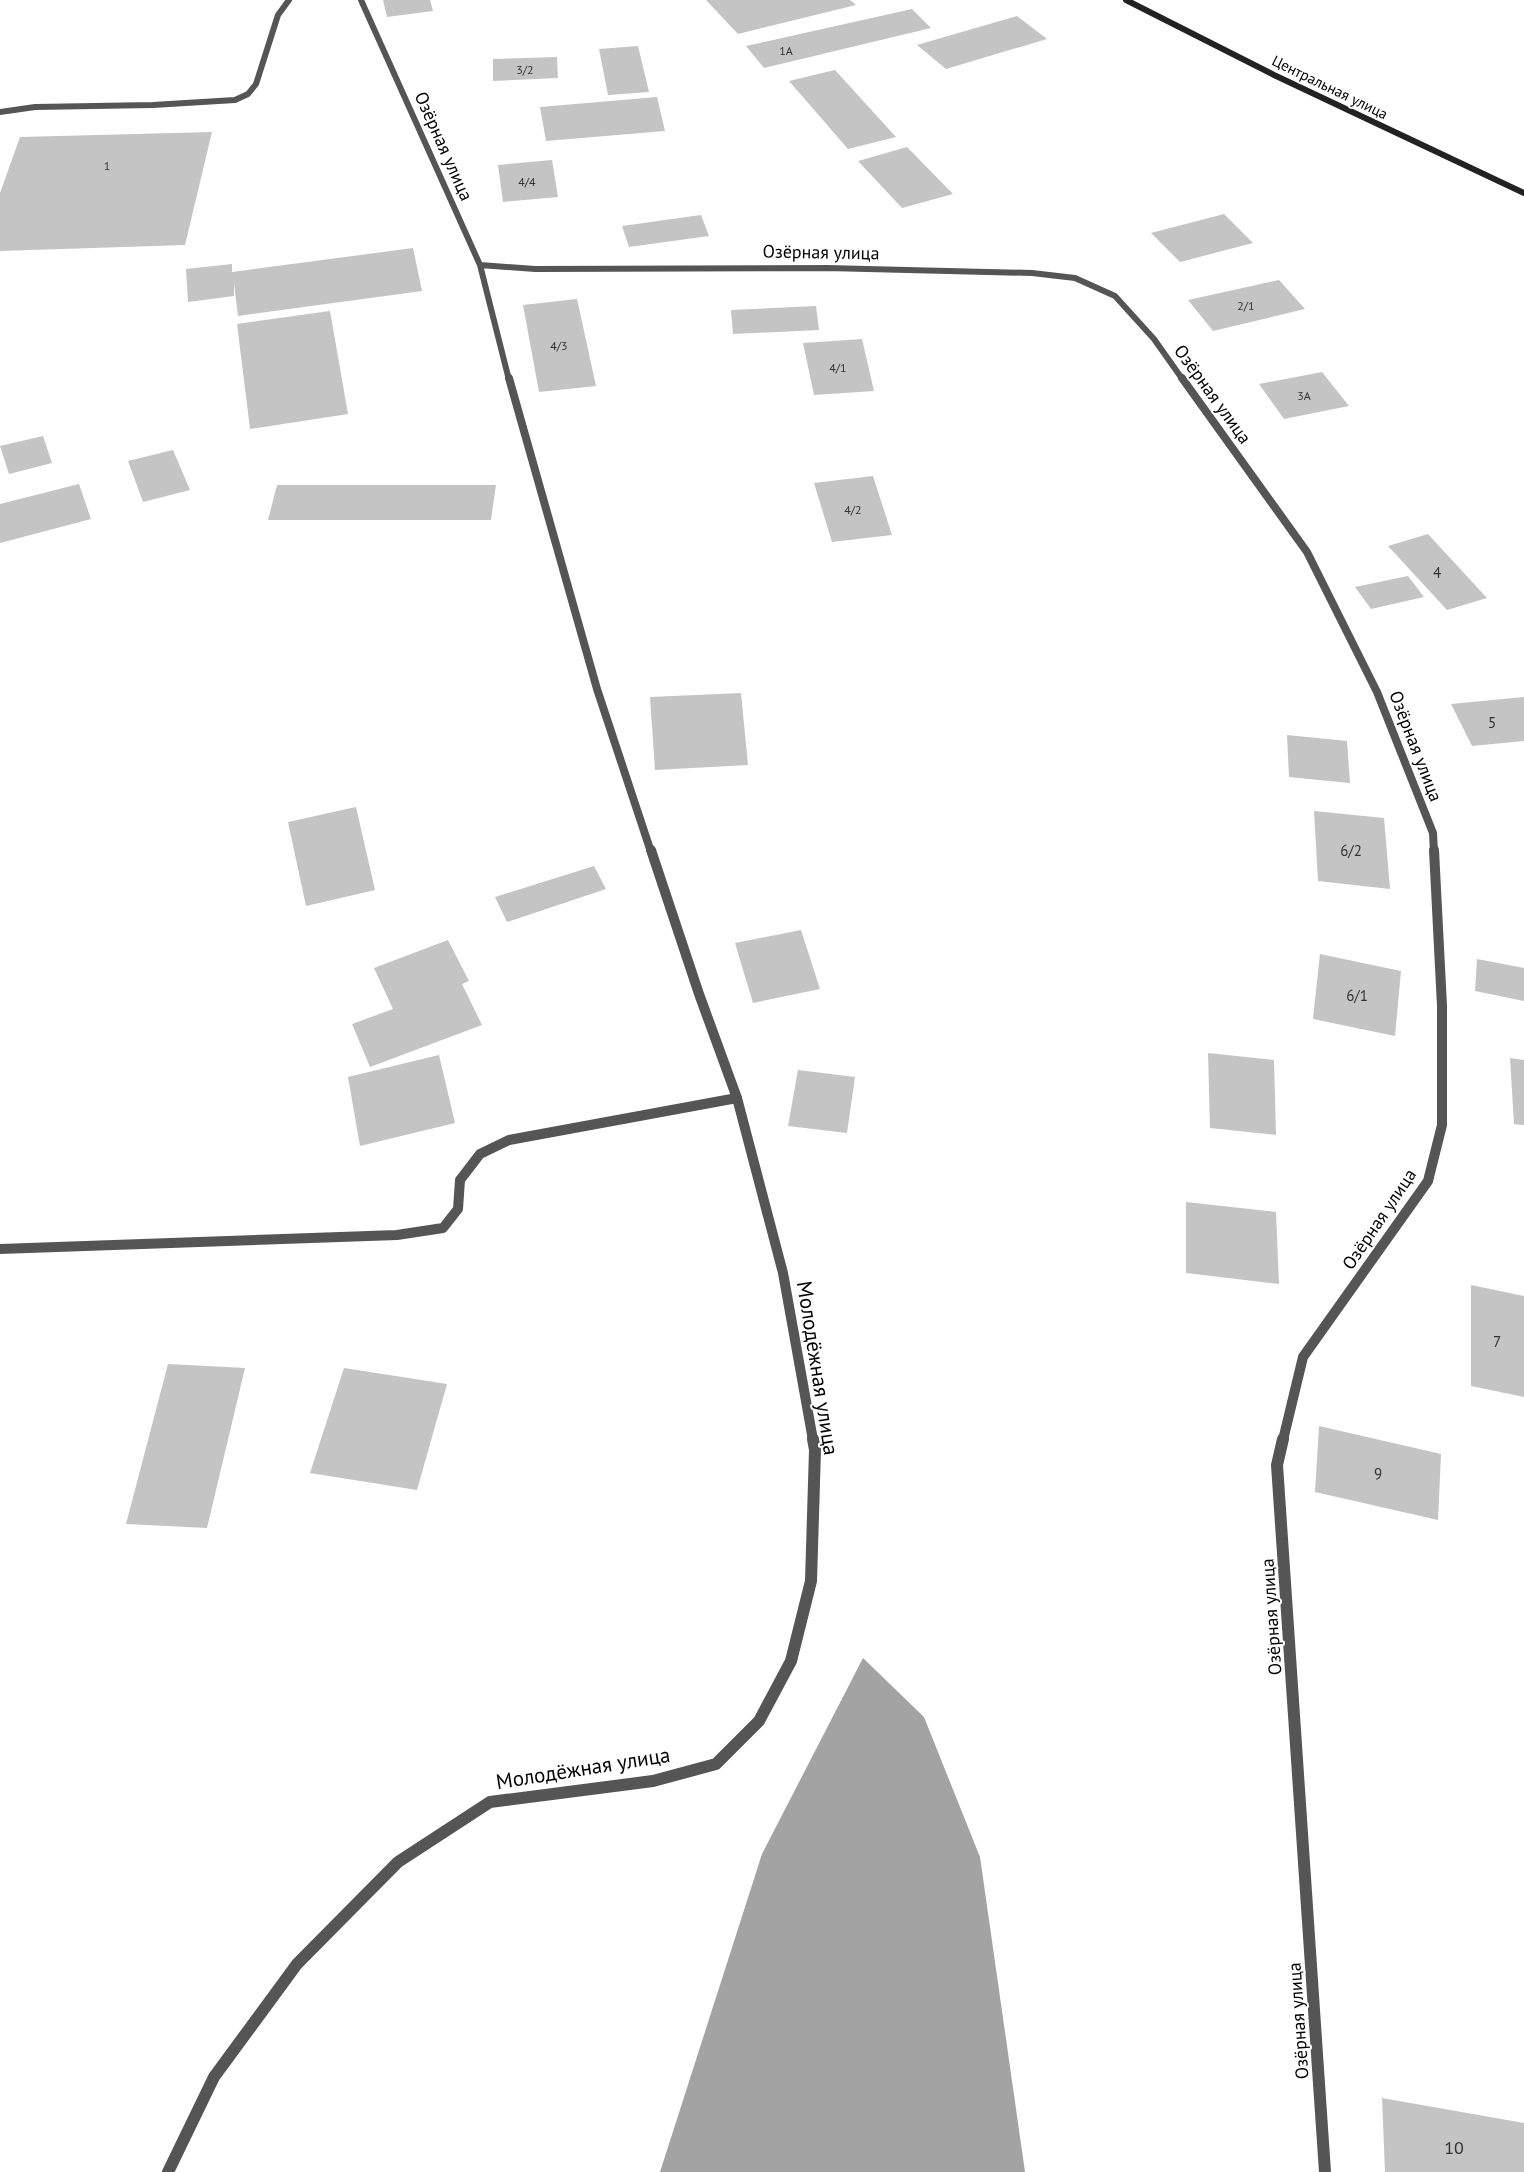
<svg xmlns="http://www.w3.org/2000/svg" width="1524" height="2172" font-family="'PT Sans',sans-serif">
<style>
.water{fill:#a3a3a3}
.building{fill:#c4c4c4}
.lines{fill:none;stroke-linecap:round;stroke-linejoin:round}
.lane{stroke:#555;stroke-width:10}
.street-far3{stroke:#555;stroke-width:6}
.street-far2{stroke:#555;stroke-width:8}
.street-far1{stroke:#555;stroke-width:10}
.street{stroke:#555;stroke-width:12}
.secondary{stroke:#222;stroke-width:6}
.labels{text-anchor:middle;dominant-baseline:central;stroke-width:4;stroke-linejoin:round;paint-order:stroke}
.far-number-label{font-size:12px;fill:#313131}
.far-street-label{font-size:15px;fill:#000;stroke:#fff}
.number-label{font-size:15px;fill:#313131}
.street-label{font-size:18px;fill:#000;stroke:#fff}
.near-number-label{font-size:18px;fill:#313131}
.near-street-label{font-size:21px;fill:#000;stroke:#fff}
</style>
<rect width="100%" height="100%" fill="#fff"/>
<!-- water -->
<path class="water" d="M863,1658L924,1717L980,1857L1025,2172H660L762,1854Z"/>
<!-- building -->
<path class="building" d="M383,0H430L433,11L387,17Z
M706,0H850L856,5L738,34Z
M912,9L931,28L764,68L746,46Z
M1017,16L1047,39L946,69L917,45Z
M638,46L649,92L608,95L599,49Z
M557,57L558,78L493,81V59Z
M835,70L896,137L848,149L789,81Z
M657,97L665,131L546,141L540,107Z
M212,132L185,245L0,251V193L20,137Z
M907,147L953,194L902,208L858,161Z
M552,160L558,197L503,202L498,165Z
M1224,214L1253,243L1180,262L1151,233Z
M701,215L709,236L629,247L622,226Z
M413,248L422,291L238,316L234,283V296L188,302L186,269L232,264V272Z
M1279,280L1305,309L1213,331L1188,300Z
M577,299L596,386L539,392L523,305Z
M816,306L819,330L733,334L731,310Z
M330,311L348,414L250,429L237,324Z
M862,339L874,391L814,395L803,343Z
M1322,372L1349,406L1284,419L1259,384Z
M43,436L52,463L9,474L0,446Z
M173,450L190,490L143,502L128,461Z
M873,476L892,535L832,542L814,483Z
M79,484L91,519L0,543V504Z
M277,485H496L491,520H268Z
M1428,534L1487,598L1447,610L1388,546Z
M1408,576L1424,597L1371,609L1355,587Z
M741,693L748,765L655,770L650,697Z
M1524,697V741L1472,746L1451,704Z
M1287,735L1347,741L1350,783L1289,777Z
M356,807L375,890L306,906L288,822Z
M1314,811L1384,818L1390,889L1318,881Z
M594,866L606,889L507,922L495,897Z
M801,930L820,989L753,1003L735,943Z
M448,940L469,981L462,984L482,1025L370,1067L352,1024L393,1009L374,968Z
M1320,954L1401,971L1395,1036L1313,1019Z
M1477,959L1524,968V1001L1475,991Z
M1208,1053L1274,1060L1276,1135L1210,1128Z
M439,1055L455,1123L360,1146L348,1077Z
M1510,1058L1524,1060V1125L1514,1124Z
M798,1070L855,1077L847,1133L788,1126Z
M1186,1202L1276,1212L1279,1284L1186,1273Z
M1471,1285L1524,1296V1397L1471,1386Z
M168,1364L245,1368L207,1528L126,1524Z
M344,1368L447,1384L417,1490L310,1473Z
M1319,1426L1441,1454L1438,1520L1315,1492Z
M1382,2098L1524,2123V2172H1385Z"/>
<g class="lines">
<!-- lane -->
<path class="lane" d="M0,1249L397,1235L443,1228L458,1209L460,1180L480,1154L509,1140L737,1098"/>
<!-- street-far3 -->
<path class="street-far3" d="M361,0L480,265L535,269L827,268L1032,273L1075,278L1115,296L1154,339L1183,380
M0,112L35,107L153,105L235,100L248,94L256,84L278,15L289,0
M480,265L509,380"/>
<!-- street-far2 -->
<path class="street-far2" d="M509,378L597,689L651,852
M1182,378L1307,552L1377,692L1433,833L1434,852"/>
<!-- street-far1 -->
<path class="street-far1" d="M651,850L699,994L737,1098L783,1273L813,1440
M1283,1440L1303,1357L1428,1181L1442,1125V1006L1434,850"/>
<!-- street -->
<path class="street" d="M1283,1439L1277,1465L1325,2172
M168,2172L214,2077L297,1964L398,1862L490,1802L653,1781L716,1764L759,1721L791,1661L811,1581L815,1450L813,1439"/>
<!-- secondary -->
<path class="secondary" d="M1126,0L1274,75L1524,193"/>
</g>
<g class="labels">
<!-- far-number labels -->
<g class="far-number-label">
<text x="786" y="50">1А</text>
<text x="525" y="69">3/2</text>
<text x="107" y="165">1</text>
<text x="527" y="181">4/4</text>
<text x="1246" y="305">2/1</text>
<text x="559" y="345">4/3</text>
<text x="838" y="367">4/1</text>
<text x="1304" y="395">3А</text>
<text x="853" y="509">4/2</text>
</g>
<!-- far-street labels -->
<g class="far-street-label">
<text transform="translate(1330 87) rotate(26)">Центральная улица</text>
</g>
<!-- number labels -->
<g class="number-label">
<text x="1437" y="572">4</text>
<text x="1492" y="722">5</text>
<text x="1351" y="850">6/2</text>
<text x="1357" y="995">6/1</text>
<text x="1497" y="1341">7</text>
<text x="1378" y="1473">9</text>
</g>
<!-- street labels -->
<g class="street-label">
<text transform="translate(444 146) rotate(66)">Озёрная улица</text>
<text transform="translate(821 252) rotate(1)">Озёрная улица</text>
<text transform="translate(1213 394) rotate(54)">Озёрная улица</text>
<text transform="translate(1416 746) rotate(69)">Озёрная улица</text>
<text transform="translate(1379 1219) rotate(-56)">Озёрная улица</text>
<text transform="translate(1271 1617) rotate(-94)">Озёрная улица</text>
<text transform="translate(1298 2021) rotate(-94)">Озёрная улица</text>
</g>
<!-- near-number labels -->
<g class="near-number-label">
<text x="1454" y="2147">10</text>
</g>
<!-- near-street labels -->
<g class="near-street-label">
<text transform="translate(818 1368) rotate(81)">Молодёжная улица</text>
<text transform="translate(583 1768) rotate(-9)">Молодёжная улица</text>
</g>
</g>
</svg>
